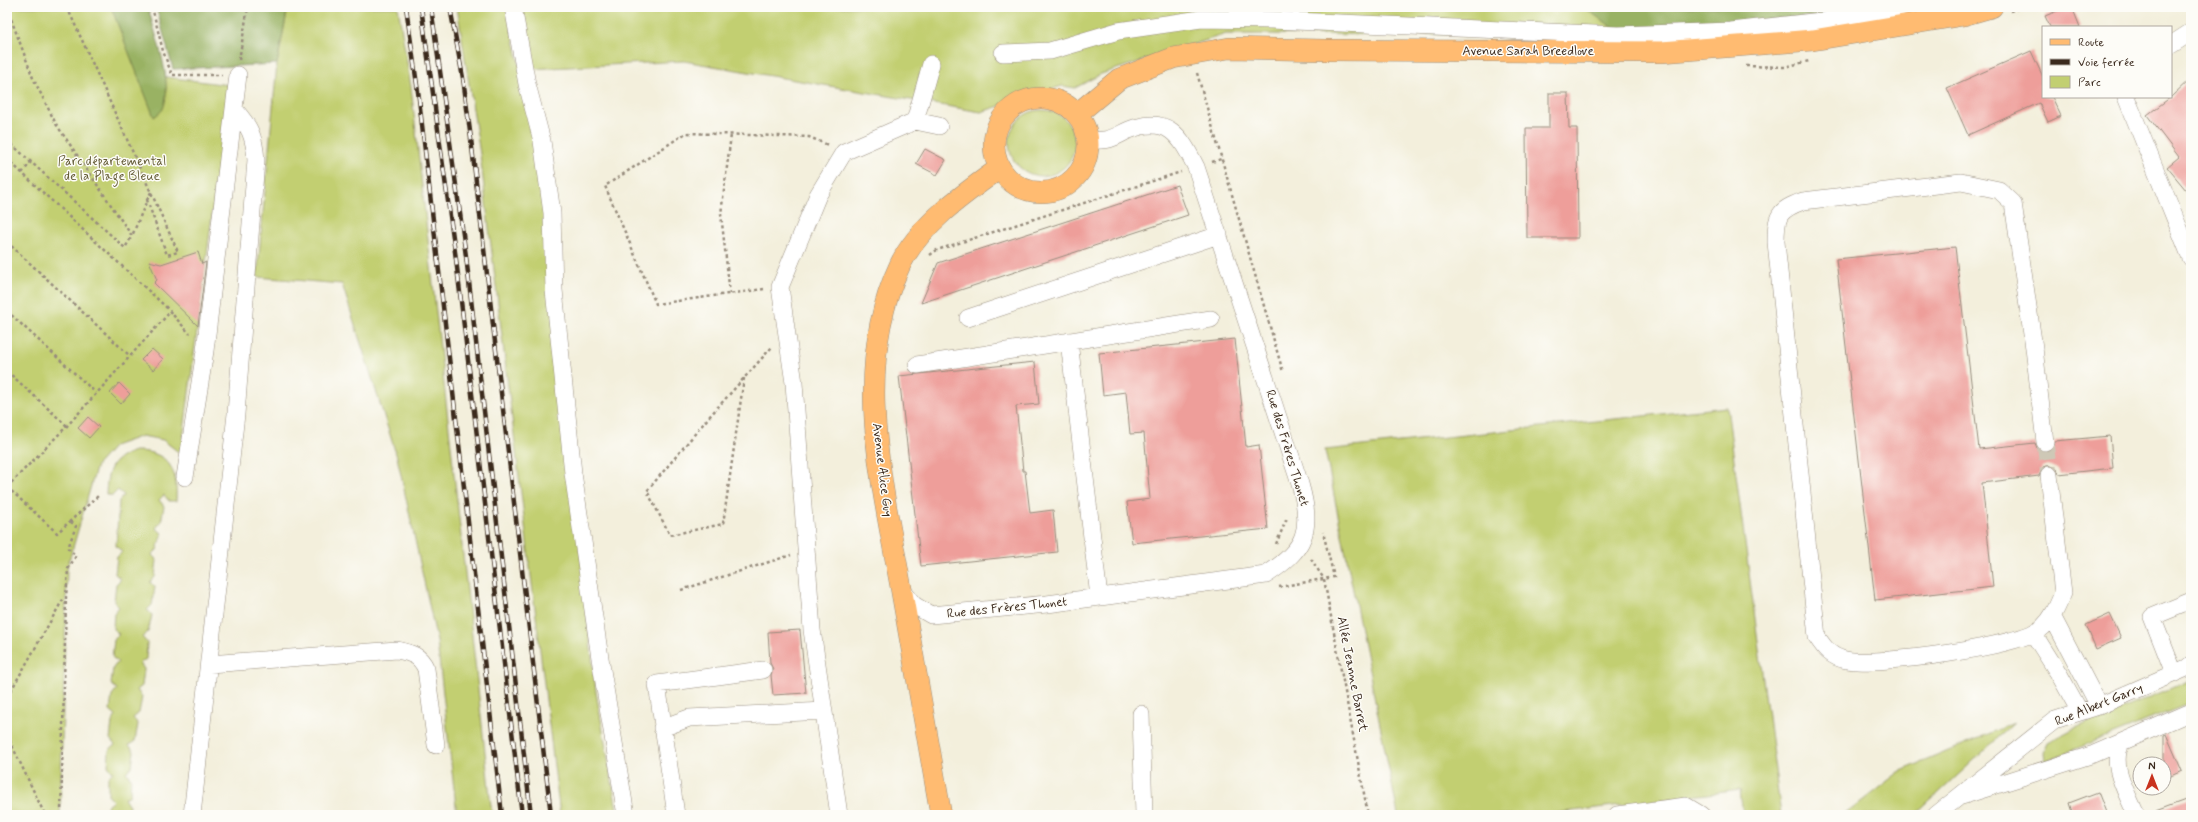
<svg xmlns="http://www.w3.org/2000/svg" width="2198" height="822" font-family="Mynerve,sans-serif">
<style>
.green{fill:#c2cf71;stroke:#7e7c48}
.forest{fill:#99b263;stroke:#6a6e40}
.building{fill:#ee9e9a}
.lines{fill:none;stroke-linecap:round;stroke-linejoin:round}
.minor-tunnel{stroke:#cec8b6;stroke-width:17;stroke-dasharray:17 8;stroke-linecap:butt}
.minor-casing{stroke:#978c7d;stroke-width:18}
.major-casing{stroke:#978c7d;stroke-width:22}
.path{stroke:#978c7d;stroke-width:2.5;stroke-dasharray:3 3;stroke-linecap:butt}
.minor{stroke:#fff;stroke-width:17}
.major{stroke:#ffbb71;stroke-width:21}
.rail-casing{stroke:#3b2a1e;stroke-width:4.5}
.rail{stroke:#fdfcf7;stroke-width:3;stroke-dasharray:9;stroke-linecap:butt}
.labels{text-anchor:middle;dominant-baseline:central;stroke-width:3;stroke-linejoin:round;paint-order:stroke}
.street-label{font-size:13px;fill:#3b2a1e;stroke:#fdfcf7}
.park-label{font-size:13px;fill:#645c37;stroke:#fdfcf7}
</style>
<rect width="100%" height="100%" fill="#fdfcf7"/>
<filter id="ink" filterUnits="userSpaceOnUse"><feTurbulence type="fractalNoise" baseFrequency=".025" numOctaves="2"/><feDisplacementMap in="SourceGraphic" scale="8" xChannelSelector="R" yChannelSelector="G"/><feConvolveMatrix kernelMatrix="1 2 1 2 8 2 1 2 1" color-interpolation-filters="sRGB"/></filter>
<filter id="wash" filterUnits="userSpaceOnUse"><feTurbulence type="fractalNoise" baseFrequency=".012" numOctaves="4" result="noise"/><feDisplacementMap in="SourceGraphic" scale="16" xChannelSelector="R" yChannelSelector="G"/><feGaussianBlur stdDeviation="0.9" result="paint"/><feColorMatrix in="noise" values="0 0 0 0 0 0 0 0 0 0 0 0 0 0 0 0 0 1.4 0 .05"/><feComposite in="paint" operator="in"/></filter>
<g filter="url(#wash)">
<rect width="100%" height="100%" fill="#f3efdc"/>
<!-- green -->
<path class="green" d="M7,7H148L166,77L229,85L181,454L163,440L142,436L114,446L97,465L67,568L60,815H7Z
M288,7H398L411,87L492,815H457L437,641L397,457L342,284L257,277L277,64Z
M457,7H1727L1624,35L1226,34L1101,74L1075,88L1062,86L981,112L684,61L530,69L523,10L507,9L541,160L587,615L596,692L618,815H560L480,154Z
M1009 143a33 33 0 1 1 66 0a33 33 0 1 1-66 0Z
M1727,407L1781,815H1743L1740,790L1541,815H1398L1325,450Z
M135,451C169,451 178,469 176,501H169L164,495L159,500L164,506L161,522L156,528L162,533L157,550L152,555L157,560L155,577L150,582L155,587L152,605L147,610L152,615L148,632L142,637L147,643L146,659L140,663L144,669L142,686L137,690L142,697L139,713L133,718L138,724L135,741L129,745L134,751L132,767L126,772L131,778L130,795L124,799L129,805L127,815H107V806L113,801L108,795V777L113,772L108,766L109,750L115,745L110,739L112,722L116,716L110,711L112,695L117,689L111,684L113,668L118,662L112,657L114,640L119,634L113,629L114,613L119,607L114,602L116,584L121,579L115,574L117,557L122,552L116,546L119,501L124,495L118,490L113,495H106C107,471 110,459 135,451Z
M2191,680V703L2045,761L2044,753L2048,742L2073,729Z
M2014,723L1915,815H1844L1899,772Z"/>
<!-- forest -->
<path class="forest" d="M111,7H148C155,35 174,82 163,109C161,112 157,115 154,117Z
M156,7H288L277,64L173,69Z
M1583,7H1901L1624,35Z"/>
<g id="blocks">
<!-- building -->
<path class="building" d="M2067,7H2072L2080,27H2050L2045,16Z
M2031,51L2043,77V97H2052L2061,116L2048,122L2039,103L1968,135L1947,88Z
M2191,78V196L2167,167L2179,157L2147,115L2171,97Z
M1549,93H1568L1569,128H1577L1578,238H1527L1526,128H1549Z
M925,149L946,160L937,175L916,164Z
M1177,185L1188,215L921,303L938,263Z
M1955,247L1979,449L2035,443L2037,448L2046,452L2051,450L2055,441L2110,436L2113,468L2059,474L2057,469L2048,465L2043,467L2039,476L1982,483L1993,587L1875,600L1836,259Z
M198,252L202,264L206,262L198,326L154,283L157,280L149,261L161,264Z
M1235,339L1246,447L1259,445L1268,529L1132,543L1127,502L1150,499L1144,433L1130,434L1126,392L1103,395L1099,353Z
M152,349L163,359L153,370L141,360Z
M1035,362L1039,404L1016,406L1023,471H1025L1030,513L1053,510L1057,552L921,566L899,376Z
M119,383L130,394L121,404L110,393Z
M88,417L99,427L89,438L78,428Z
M2110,614L2121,638L2096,649L2086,625Z
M800,630L806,693L773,695L771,675L773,669L770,663L768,632Z
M2166,734L2182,771L2164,779V735Z
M2098,792L2107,815H2073L2069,803Z
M2191,798V815H2151L2150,813Z"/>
</g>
</g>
<g filter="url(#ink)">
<use href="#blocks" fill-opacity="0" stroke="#978c7d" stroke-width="1"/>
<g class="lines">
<!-- minor-tunnel -->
<path class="minor-tunnel" d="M2045,442L2049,475"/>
<!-- minor casing -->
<g class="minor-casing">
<path id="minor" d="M513,7L527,84L542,141L552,213L554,290L573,473L600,658L626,815
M2171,45L2191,32
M1003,53L1050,51L1118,31L1201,19L1271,20L1618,35L1731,31L1841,19L1901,7
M2126,97L2191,258
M915,121L939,126
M968,318L1219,235
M1069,341L1099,597
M917,365L1211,319
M2045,442L2034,348L2013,203L1999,190L1961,182L1803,201C1778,210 1776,216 1776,242L1817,637C1825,649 1831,657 1846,660C1876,666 2023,647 2043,627C2053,618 2058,605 2063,593L2049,475
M185,477L205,351L238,75
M902,590L914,605L931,615L1047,604L1266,575C1306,549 1313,530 1300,484L1196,167C1180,135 1168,115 1129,130C1122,133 1116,137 1109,139C1103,141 1095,140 1088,140
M2052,616L2099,706
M2033,633L2059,674L2080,712
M209,664L397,650C411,653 420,655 426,669L436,745
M2174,673L2152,617L2191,601
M1141,714L1144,815
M662,728L689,718L823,711
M2122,742C2108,764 2128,794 2136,815
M1962,796L2094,754L2191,712
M192,815L236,414L256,160C254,135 250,127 234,109
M676,815L657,684L763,670
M839,815L812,630L794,383L780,287L818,195L844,152L915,121L931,64
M1617,815L1686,806L1701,815
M1936,815L2055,720L2099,706L2191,666"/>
</g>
<!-- major casing -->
<g class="major-casing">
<path id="major" d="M994 145a47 47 0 1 1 94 0a47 47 0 1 1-94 0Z
M1077,114L1119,79L1173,58L1229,48L1326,50L1662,52L1813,40L1964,15L1992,7
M941,815C928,741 915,667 902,593C883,487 851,368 900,265C919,225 965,193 1000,168"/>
</g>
<!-- path -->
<path class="path" d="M152,7L163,51L172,75H222
M7,8L33,78L56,124L132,236L147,200L167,255L178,252L67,7
M2010,11L2023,7
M239,60L248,7
M1746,66L1785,67L1809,61
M1197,73L1283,372
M7,140L125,248L132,236
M7,159L166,307L190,334
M1212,162L1221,159
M22,173L31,162
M147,200L151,192
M7,242L130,356
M930,255L937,250L1181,172
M764,289L656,304L605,186L686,133L809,137L828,145
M730,294L721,214L731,135
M7,311L96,393
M7,371L67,426
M744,378L723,524L670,535L647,491L709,417L772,347
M7,468V482
M7,487L67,426L170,312
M7,487L57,533L98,496
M1276,544L1287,518
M1311,559L1324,579L1368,815
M7,565L9,581L7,624
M1279,587L1334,577L1323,532
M681,590L791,555
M7,693L9,694L62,601L66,597
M7,735L45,815
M61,815L66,597L68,569L76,556L68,548L76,526L71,522"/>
<!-- minor -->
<use href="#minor" class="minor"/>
<!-- major -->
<use href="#major" class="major"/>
<!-- rail casing -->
<g class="rail-casing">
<path id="rail" d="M406,7L419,99L502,815
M421,7L456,259L522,815
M431,7L466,256L531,815
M450,7L463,78L471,139L551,815"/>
</g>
<!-- rail -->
<use href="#rail" class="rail"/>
</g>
</g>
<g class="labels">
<!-- street labels -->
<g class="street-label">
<text x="1528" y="51">Avenue Sarah Breedlove</text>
<text transform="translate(1287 448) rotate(73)">Rue des Frères Thonet</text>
<text transform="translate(882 470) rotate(83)">Avenue Alice Guy</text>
<text transform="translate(1007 608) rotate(-6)">Rue des Frères Thonet</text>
<text transform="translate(1352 674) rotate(79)">Allée Jeanne Barret</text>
<text transform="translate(2099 705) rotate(-22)">Rue Albert Garry</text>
</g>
<!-- park labels -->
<g class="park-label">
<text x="112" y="161">Parc départemental<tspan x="112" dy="15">de la Plage Bleue</tspan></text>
</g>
</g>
<!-- margin -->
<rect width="2198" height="822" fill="none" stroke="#fdfcf7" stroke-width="24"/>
<!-- legend -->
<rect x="2042" y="26" width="130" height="72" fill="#fdfcf7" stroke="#afa8a0"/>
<rect x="2050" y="39" width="20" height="6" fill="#ffbb71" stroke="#afa8a0"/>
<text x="2078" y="46" font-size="12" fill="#3b2a1e">Route</text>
<rect x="2050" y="59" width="20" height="6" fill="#3b2a1e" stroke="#afa8a0"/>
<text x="2078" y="66" font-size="12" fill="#3b2a1e">Voie ferrée</text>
<rect x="2050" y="76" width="20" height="12" fill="#c2cf71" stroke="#afa8a0"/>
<text x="2078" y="86" font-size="12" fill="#3b2a1e">Parc</text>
<!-- north arrow -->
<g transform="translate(2152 776)"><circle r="19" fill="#fdfcf7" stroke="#afa8a0"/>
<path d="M0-3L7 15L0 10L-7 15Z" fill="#c8321e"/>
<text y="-6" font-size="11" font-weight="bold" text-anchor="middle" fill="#3b2a1e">N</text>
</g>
</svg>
